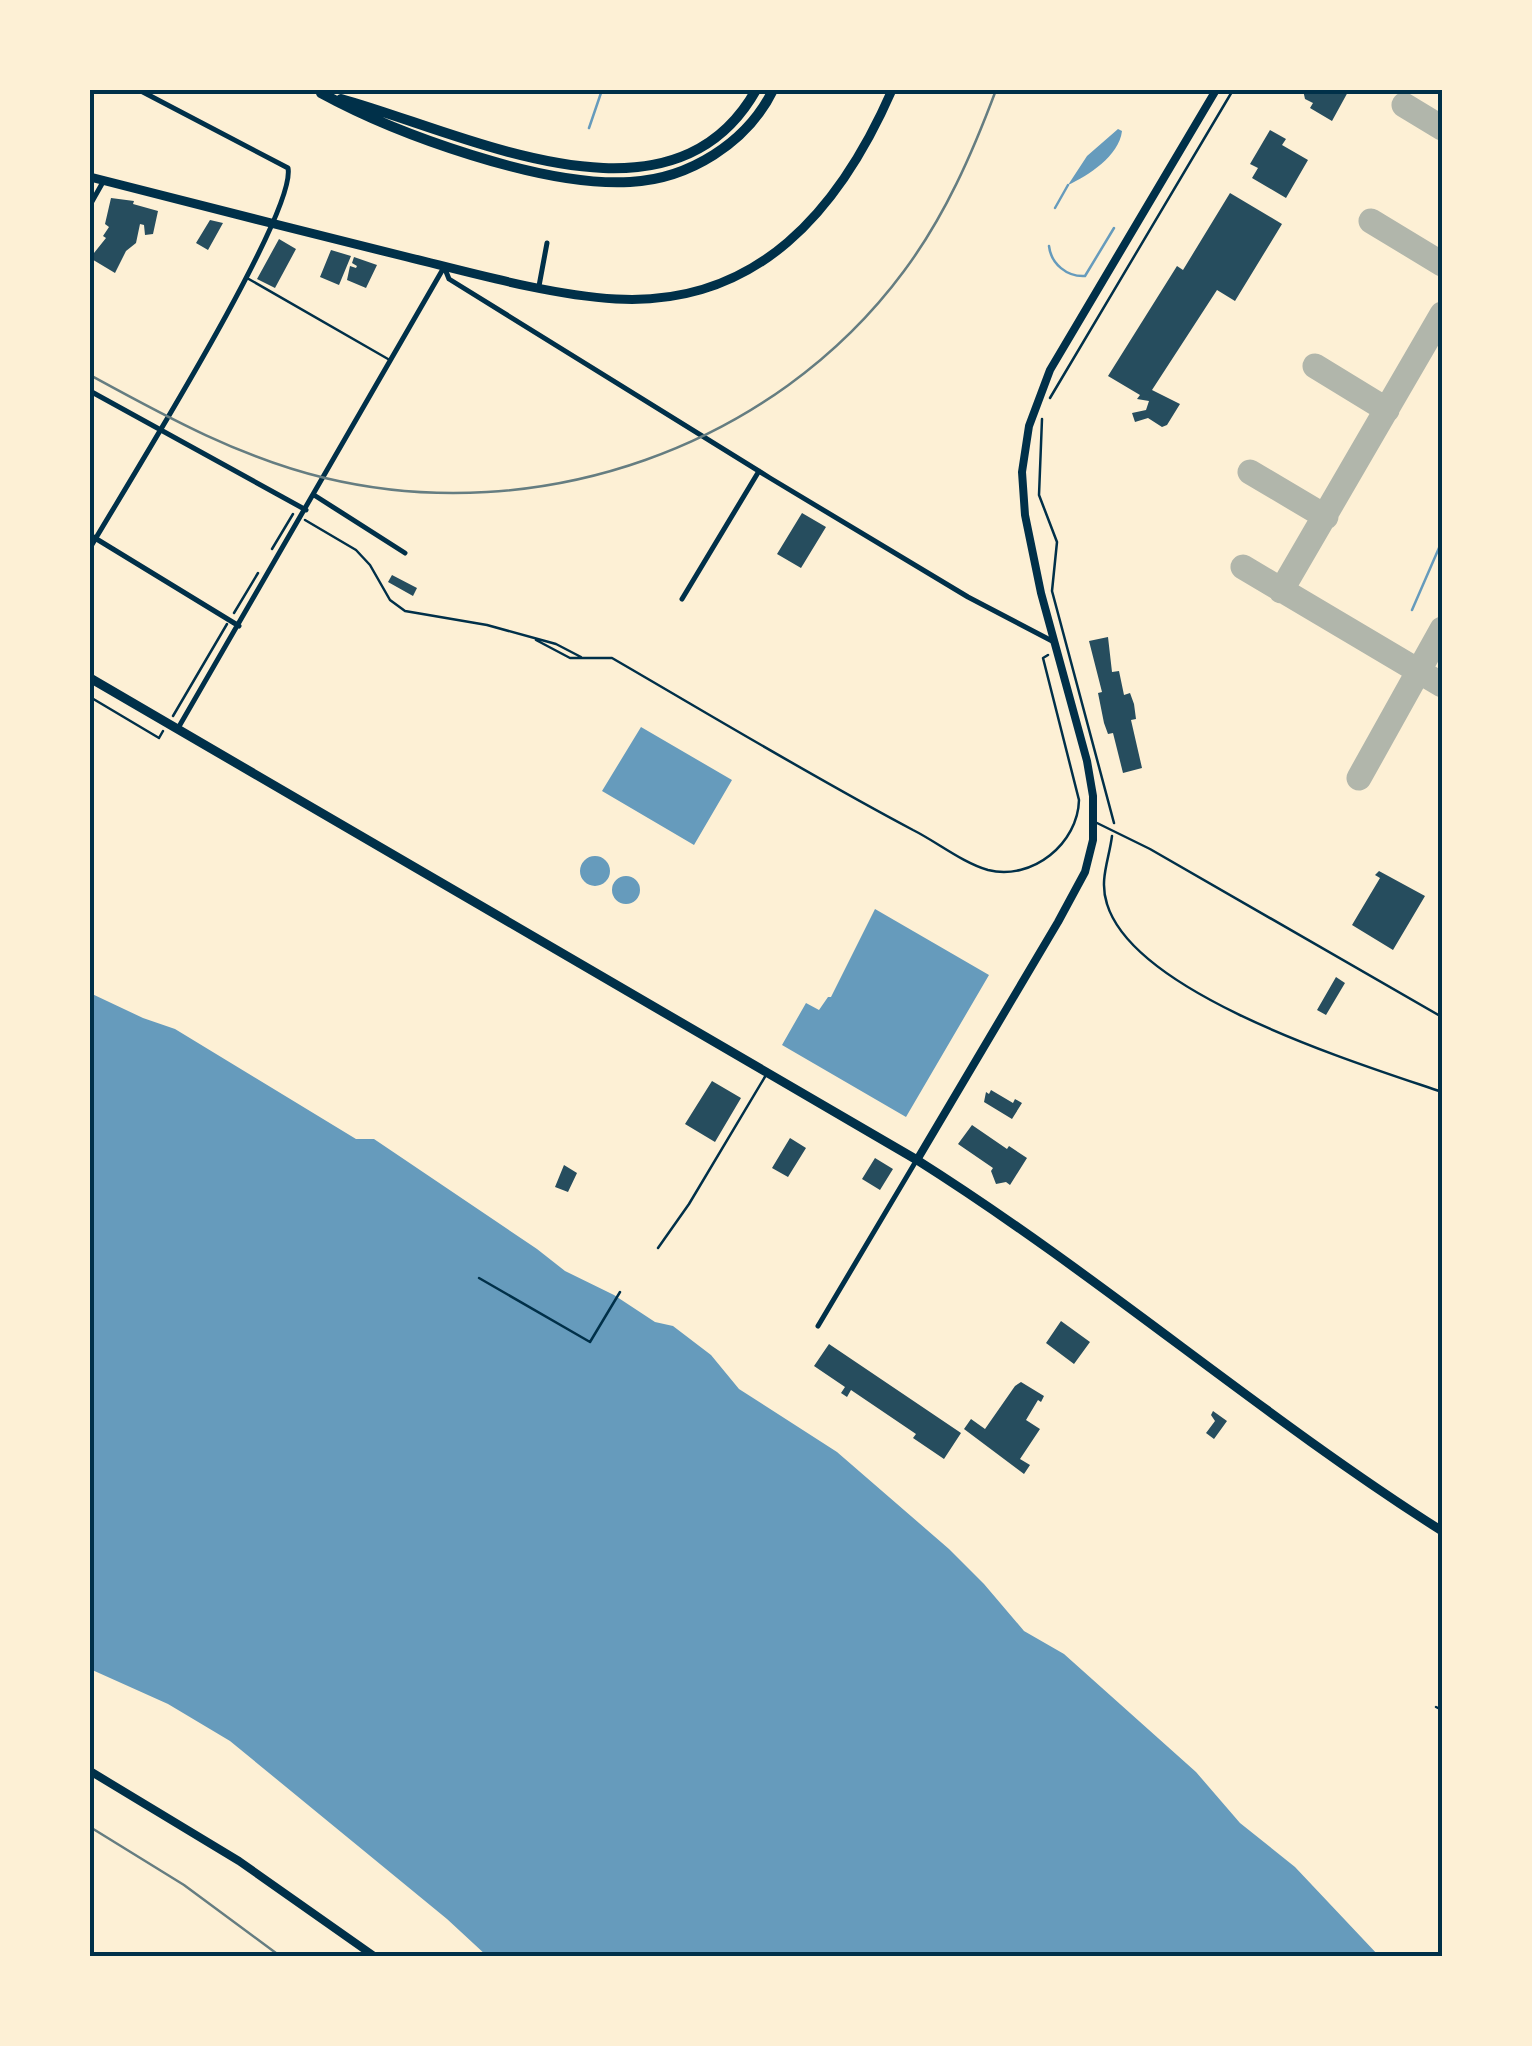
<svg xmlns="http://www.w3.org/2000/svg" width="1532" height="2046" font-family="Poppins,sans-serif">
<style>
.water{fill:#669bbc}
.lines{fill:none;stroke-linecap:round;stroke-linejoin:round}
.stream{stroke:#669bbc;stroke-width:2.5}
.taxiway{stroke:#b1b6ab;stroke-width:25}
.building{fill:#264d5e}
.path{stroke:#003049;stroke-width:2.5}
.service{stroke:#003049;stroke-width:2.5}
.minor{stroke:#003049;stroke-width:5}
.tertiary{stroke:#003049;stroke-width:8}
.primary{stroke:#003049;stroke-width:9}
.motorway{stroke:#003049;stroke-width:10}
.rail{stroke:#657d81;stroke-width:2.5}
.neatline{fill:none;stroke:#003049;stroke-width:4}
</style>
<rect width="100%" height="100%" fill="#fdf0d5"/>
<!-- water -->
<path class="water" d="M1118,129L1122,131C1119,156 1088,176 1068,185L1087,156Z
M641,727L732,780L694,845L602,791Z
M580 871a15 15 0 1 1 30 0a15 15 0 1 1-30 0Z
M612 890a14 14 0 1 1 28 0a14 14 0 1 1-28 0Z
M875,909L989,975L906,1117L782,1045L806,1003L819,1010L828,997H831Z
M90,993L143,1018L175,1029L356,1139H374L537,1249L565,1271L614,1295L655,1322L673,1326L711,1355L739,1389L837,1452L949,1549L984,1584L1024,1631L1064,1654L1196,1772L1240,1823L1295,1867L1379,1956H487L447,1919L230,1741L168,1704L90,1669Z"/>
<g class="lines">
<!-- stream -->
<path class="stream" d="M440,92V90
M589,128L602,90
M1055,208L1068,185
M1049,246C1051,264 1067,277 1085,276L1114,228
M1412,610L1442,541"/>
<!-- taxiway -->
<path class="taxiway" d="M1404,105L1442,128
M1371,221L1442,264
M1315,366L1387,410
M1250,472L1326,517
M1243,567L1442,685
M1281,591L1442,314
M1359,778L1442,629"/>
</g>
<!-- building -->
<path class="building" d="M1303,90H1349L1332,121L1310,108L1313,103L1305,99Z
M1270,130L1286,139L1282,145L1308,160L1286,198L1252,178L1258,168L1250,164Z
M1230,193L1282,224L1235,301L1217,290L1152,390L1180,404L1167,425L1162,427L1148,418L1135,422L1132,413L1146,410L1149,401L1137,399L1140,395L1108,376L1177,266L1183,270Z
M111,198L134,201L133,204L158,211L153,234L145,235L144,225L140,224L136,243L126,251L115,273L90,258L106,238L103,236L109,227L105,224Z
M210,220L223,223L208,250L196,243Z
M279,239L296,249L275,288L257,279Z
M331,250L351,256L339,285L320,277Z
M354,257L377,265L366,288L347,280L350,266L356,268L357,266L352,263Z
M802,513L826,527L801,568L777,554Z
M392,575L417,588L413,596L388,582Z
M1108,637L1112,672L1119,671L1124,695L1130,693L1134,704L1136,719L1131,720L1142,768L1123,773L1113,733L1108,734L1104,723L1098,693L1102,692L1089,641Z
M1379,871L1425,896L1393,950L1352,925L1380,878L1375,875Z
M1336,977L1345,983L1326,1015L1317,1010Z
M712,1081L741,1098L715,1142L685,1124Z
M991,1090L1013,1103L1015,1099L1022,1103L1012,1119L984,1102L986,1092L989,1094Z
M972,1125L1007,1149L1009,1146L1027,1158L1010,1185L1006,1182L996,1184L991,1171L993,1168L958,1144Z
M790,1138L806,1148L788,1177L772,1168Z
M875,1158L893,1169L880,1190L862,1179Z
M564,1165L577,1173L568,1192L555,1187Z
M1061,1321L1090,1342L1074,1364L1046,1343Z
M829,1344L961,1433L944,1459L913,1438L916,1434L851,1390L847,1397L841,1393L845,1387L814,1366Z
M1021,1382L1044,1396L1041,1402L1038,1400L1026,1420L1040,1429L1020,1459L1030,1465L1024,1474L964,1429L971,1419L985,1429L1015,1386Z
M1213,1411L1227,1421L1214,1439L1206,1433L1215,1421L1211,1415Z"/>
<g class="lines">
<!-- path -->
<path class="path" d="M1050,398L1233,90
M1042,419L1039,495L1057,542L1052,591L1114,823
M305,520L356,550L370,565L390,600L405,611L487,625L556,644L581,657
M272,549L293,514
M234,613L258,573
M536,640L570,658H612C712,716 811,776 913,830C937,842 963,863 988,870C1033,881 1078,843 1079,800L1043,658L1048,655
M90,697L159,738L163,731
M173,716L227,624
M1112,836C1109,860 1099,880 1107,904C1135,995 1357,1063 1442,1092
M479,1278L590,1342L620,1292"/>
<!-- service -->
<path class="service" d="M247,278L388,359
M1095,822L1150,849L1442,1017
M658,1248L689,1204L766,1075
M1436,1707L1442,1710"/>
<!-- minor -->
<path class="minor" d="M90,205L103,182
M445,269L449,279L770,478L968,597L1054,642
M539,286L547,243
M90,391L306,510
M314,495L405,553
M90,535L239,626
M90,548C123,491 297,214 288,168L139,90
M682,599L759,471
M177,730L443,269
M818,1326L916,1161"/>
<!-- tertiary -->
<path class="tertiary" d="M917,1160L1058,922L1085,872L1093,840V796L1087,761L1041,593L1025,515L1022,472L1029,426L1050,370L1216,90
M90,1771L239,1861L374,1956"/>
<!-- primary -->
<path class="primary" d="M90,177C196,204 301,231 407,257C472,273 550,295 616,299C758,307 840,209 892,90
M90,678L917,1160C1099,1275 1261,1416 1442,1531"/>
<!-- motorway -->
<path class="motorway" d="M321,93C398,135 543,187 630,182C689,179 747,143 773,90
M341,99C465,133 671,241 756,90"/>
<!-- rail -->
<path class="rail" d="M90,375C165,416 241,458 325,478C538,529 773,448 904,271C945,216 972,154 996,90
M90,1827L184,1885L280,1956"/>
</g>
<!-- border -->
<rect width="1532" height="2046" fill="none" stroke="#fdf0d5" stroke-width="185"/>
<rect x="92" y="92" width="1348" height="1862" class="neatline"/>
</svg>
